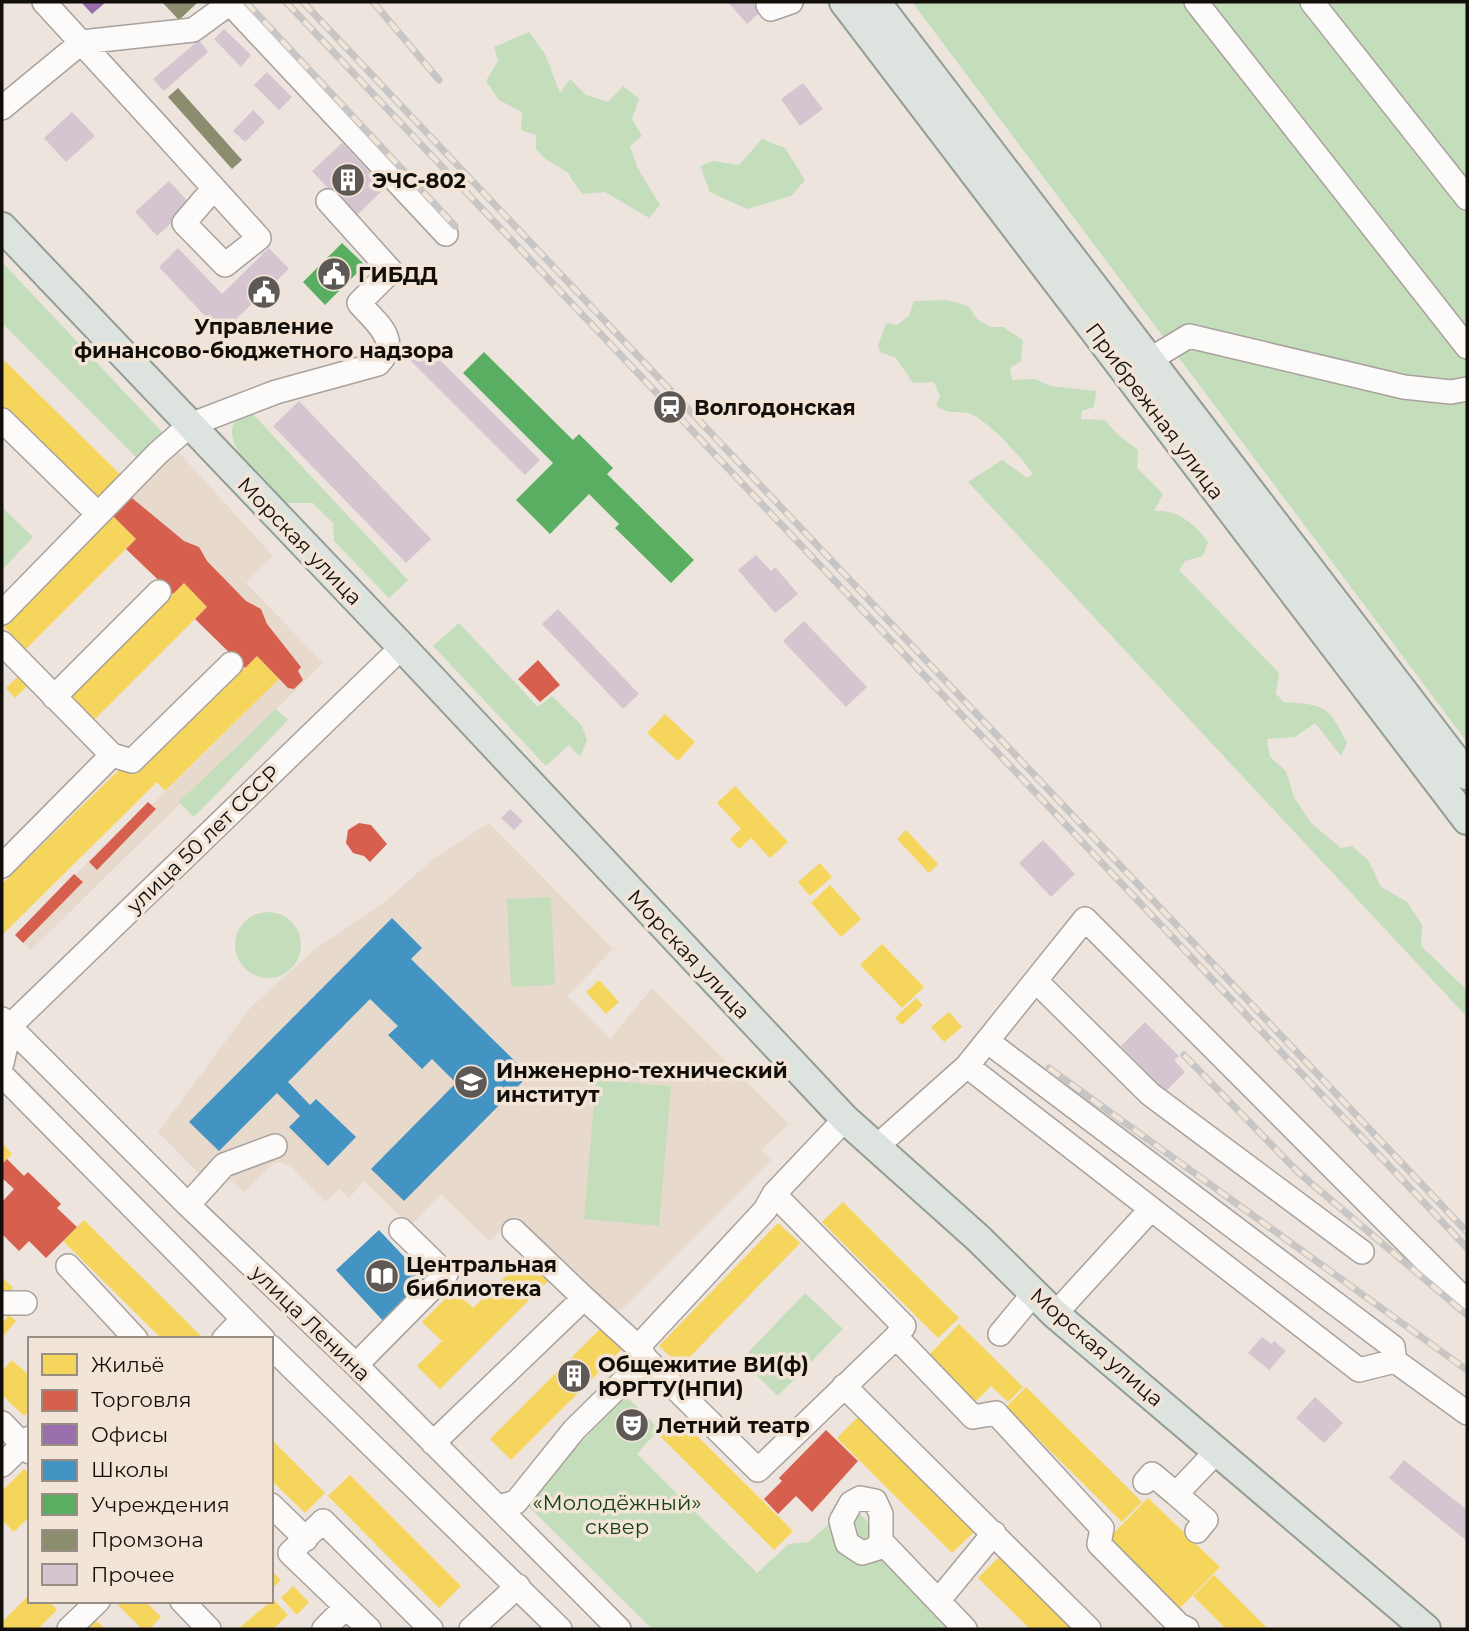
<svg xmlns="http://www.w3.org/2000/svg" width="1469" height="1631" font-family="Montserrat,sans-serif">
<style>
.built{fill:#e7d9cc}
.green{fill:#c4debc}
.homes{fill:#f6d55c}
.shops{fill:#d6604d}
.offices{fill:#9970ab}
.schools{fill:#4393c3}
.public{fill:#5aae61}
.industry{fill:#8c8c6e}
.building{fill:#d4c5d0}
.lines{fill:none;stroke-linecap:round;stroke-linejoin:round}
.minor-casing{stroke:#a8a19c;stroke-width:26}
.major-casing{stroke:#929d93;stroke-width:32}
.minor{stroke:#fcfbfa;stroke-width:23}
.major{stroke:#dde4df;stroke-width:28}
.rail-casing{stroke:#c8c6c4;stroke-width:7}
.rail{stroke:#f2e4d7;stroke-width:4.5;stroke-dasharray:13;stroke-linecap:butt}
.labels{text-anchor:middle;dominant-baseline:central;stroke-width:7;stroke-linejoin:round;paint-order:stroke}
.poi-label{font-size:21px;font-weight:bold;fill:#120e0a;stroke:#f2e4d7;text-anchor:start}
.street-label{font-size:21px;fill:#120e0a;stroke:#f2e4d7}
.park-label{font-size:21px;fill:#134214;stroke:#f2e4d7}
</style>
<rect width="100%" height="100%" fill="#ece4dd"/>
<!-- built -->
<path class="built" d="M173,446L273,556L246,583L323,663L31,950L15,935L148,802L152,805L279,679L108,512Z
M489,823L613,949L567,996L610,1039L652,988L789,1124L761,1150L771,1160L618,1313L516,1216L489,1241L441,1194L410,1226L364,1181L349,1198L339,1189L325,1202L290,1165L279,1162L272,1164L244,1192L226,1176L211,1186L158,1132L251,1007L314,950L386,901L432,860Z"/>
<!-- green -->
<path class="green" d="M912,2H1467V742Z
M529,32L545,54L560,93L570,79L586,95L608,102L623,86L639,99L632,119L642,136L630,146L638,169L660,205L649,218L605,192L582,194L567,172L544,158L536,149V135L521,130L522,112L499,100L486,81L498,61L494,47Z
M762,139L785,148L805,180L791,196L747,209L710,192L700,166L713,161L739,165Z
M2,262L162,432L165,436L138,459L2,323Z
M948,300L968,306L977,319L990,327H1003L1023,340L1021,361L1010,368L1012,380L1035,379L1051,386L1096,391L1094,407L1082,411L1081,419L1105,420L1118,435L1138,450L1137,468L1163,494L1154,511C1177,509 1195,524 1208,542L1203,556L1185,561L1179,570L1279,673L1276,693L1283,702C1324,705 1328,704 1347,743L1341,756L1315,723L1295,737L1267,739L1270,757L1286,771L1294,797L1311,823L1341,848L1352,846L1368,860L1381,887L1407,902L1422,925L1421,946L1467,990V1017L968,482L1002,460L1027,478L1033,474C1023,459 985,417 968,413C955,411 948,414 936,406L940,396L934,382L913,383L896,358L880,352L878,346L886,323L897,325L909,316L914,301Z
M250,411L408,580L389,598L334,541L333,523L313,503H286C268,485 200,431 250,411Z
M2,507L33,537L2,570Z
M459,623L538,707L552,696L582,726L587,740L580,757L569,745L546,766L433,646Z
M276,709L288,720L194,817L179,802Z
M551,897L555,985L511,987L507,899Z
M235 945a33 33 0 1 1 66 0a33 33 0 1 1-66 0Z
M596,1080L671,1086L659,1226L584,1219Z
M805,1293L843,1329L778,1396L741,1360Z
M626,1396L659,1429L637,1454L757,1573L789,1544L809,1542L850,1504L973,1629H652L524,1502Z"/>
<!-- homes -->
<path class="homes" d="M5,361L125,479L101,503L2,405V365Z
M113,516L136,539L26,649L3,626Z
M184,583L207,607L92,722L68,698Z
M257,656L279,679L165,791L157,782L2,935V884L126,763L137,774Z
M17,677L27,686L15,698L6,688Z
M665,714L695,742L678,761L647,733Z
M735,786L788,842L770,858L751,838L739,849L730,839L741,829L717,803Z
M906,830L938,864L929,873L897,839Z
M820,863L832,877L810,896L798,882Z
M830,885L861,919L841,937L811,903Z
M882,944L924,987L902,1008L860,965Z
M599,980L619,1002L606,1014L586,992Z
M916,998L923,1005L902,1025L895,1018Z
M949,1012L962,1027L944,1042L931,1027Z
M2,1143L12,1154L2,1164Z
M843,1202L959,1318L938,1338L822,1222Z
M84,1220L201,1336L199,1339H162L63,1241Z
M778,1223L800,1243L681,1366L659,1346Z
M528,1255L551,1278L440,1389L417,1366L442,1341L422,1322L454,1290L473,1308Z
M2,1277L13,1288L2,1299Z
M9,1315L16,1321L4,1335L2,1323Z
M959,1324L1023,1387L1008,1402L991,1386L971,1406L924,1360Z
M601,1328L622,1349L511,1460L490,1439Z
M12,1360L30,1376V1410L24,1416L2,1395V1371Z
M1026,1387L1142,1502L1122,1522L1006,1407Z
M858,1417L974,1532L952,1553L837,1438Z
M679,1418L793,1531L774,1550L660,1436Z
M271,1439L325,1493L305,1513L271,1480Z
M24,1469L30,1474V1516L14,1532L2,1520V1491Z
M350,1475L461,1586L439,1608L328,1496Z
M1148,1498L1220,1567L1177,1611L1105,1542Z
M999,1557L1072,1629H1030L978,1578Z
M271,1570L281,1580L271,1589Z
M1214,1575L1268,1629H1226L1193,1596Z
M293,1586L309,1602L297,1615L281,1598Z
M30,1594V1601H49L57,1610L38,1629H2V1622Z
M271,1597L288,1615L273,1629H238L271,1601Z
M120,1601H145L161,1617L149,1629H142L117,1604Z
M93,1618L105,1629H82Z"/>
<!-- shops -->
<path class="shops" d="M125,496L130,500L132,498L184,541L199,547L207,561L246,601L261,609L267,624L301,667L298,671L303,680L294,689L288,688L257,656L245,668L195,619L207,607L184,583L173,594L126,549L136,539L113,516L125,504L121,500Z
M538,660L560,685L540,702L518,679Z
M148,802L156,809L97,870L89,862Z
M359,823L371,825L387,844L370,862L364,856L353,853L346,843L348,830Z
M74,874L83,882L23,943L15,935Z
M7,1159L24,1176L28,1172L61,1204L57,1208L77,1227L46,1258L29,1241L19,1251L2,1234V1202L14,1189L2,1178V1164Z
M826,1430L858,1461L812,1512L796,1496L778,1514L764,1499L782,1481L779,1478Z"/>
<!-- offices -->
<path class="offices" d="M81,2H106L92,14Z"/>
<!-- schools -->
<path class="schools" d="M392,918L422,948L411,959L529,1075L404,1201L371,1169L456,1083L432,1059L422,1069L388,1035L398,1026L370,999L288,1082L310,1105L316,1099L356,1137L328,1166L289,1127L300,1116L277,1093L219,1151L189,1122Z
M379,1230L427,1281L384,1322L336,1270Z"/>
<!-- public -->
<path class="public" d="M342,243L365,265L325,305L303,282Z
M484,352L573,440L579,434L613,468L607,474L694,560L671,583L615,528L619,524L589,494L550,534L516,500L553,463L463,373Z"/>
<!-- industry -->
<path class="industry" d="M162,2H198L179,20Z
M178,88L242,160L232,169L168,97Z"/>
<!-- building -->
<path class="building" d="M728,2H772L747,24Z
M224,29L251,55L241,67L214,39Z
M199,40L208,52L164,91L153,79Z
M267,72L292,97L279,110L254,85Z
M803,83L823,109L800,126L781,99Z
M253,110L265,122L245,142L233,131Z
M72,112L95,136L66,162L44,138Z
M342,143L385,188L355,217L312,171Z
M169,181L191,205L157,236L135,212Z
M178,248L222,294L269,248L289,269L221,333L159,267Z
M425,345L540,460L525,475L410,360Z
M299,401L431,539L406,563L273,426Z
M756,555L771,571L775,567L798,594L775,613L738,570Z
M558,609L639,694L623,709L542,624Z
M804,621L867,687L846,707L783,641Z
M510,809L523,821L514,830L501,818Z
M1043,840L1075,874L1051,897L1019,863Z
M1145,1022L1179,1056L1174,1060L1185,1072L1165,1092L1121,1046Z
M1262,1337L1271,1344L1274,1341L1286,1351L1269,1370L1248,1353Z
M1315,1397L1343,1423L1324,1443L1296,1418Z
M1404,1460L1467,1510V1541L1389,1478Z"/>
<g class="lines">
<!-- minor casing -->
<g class="minor-casing">
<path id="minor" d="M44,2C116,80 188,159 259,238L225,265L184,223L214,188
M229,2L446,234
M1196,2L1467,347
M1312,2L1467,198
M768,5L771,9L791,2
M2,108L82,42L193,30L230,3
M1149,360L1189,336L1404,387L1451,392L1467,389
M2,420L98,514
M2,613L158,453L190,425L276,392L378,364C402,340 376,323 359,303L391,271L328,201
M2,643L112,755L132,761L231,664
M54,697L159,592
M2,866L112,755
M1036,981L1150,1094L1362,1252
M2,1019L188,1205L356,1365L619,1629
M2,1028L9,1027L402,647
M987,1041L1393,1347L1395,1361
M2,1063L10,1028
M2,1075L263,1339
M845,1119L774,1194L904,1326L896,1337L973,1417L996,1413L1102,1528L1099,1544L1179,1625L1187,1629
M875,1148L967,1066
M774,1194L765,1210L638,1347L646,1359L758,1470L896,1337
M188,1205L224,1165L275,1146
M514,1231L584,1298
M68,1266L136,1339
M1467,1302L1085,919L967,1066L1359,1370L1395,1361L1467,1413
M2,1303H25
M1055,1314L1151,1209
M1000,1334L1034,1293
M224,1339L243,1319
M271,1347L560,1629
M356,1365L446,1274L401,1230
M844,1386L1089,1629
M2,1423L30,1452
M433,1443L584,1298L638,1347
M2,1465L30,1438
M1145,1482L1152,1474L1176,1494L1217,1451
M1176,1494L1206,1520L1197,1531
M271,1505L306,1539
M498,1507L516,1502L574,1430L646,1359
M881,1541L875,1549L862,1553L847,1543L841,1521L851,1503L860,1498L875,1501L881,1514V1541L965,1629
M182,1601L209,1629
M938,1601L994,1533
M69,1629L98,1601
M324,1629L346,1607
M369,1629L290,1553L323,1521L431,1629
M471,1629L518,1586"/>
</g>
<!-- major casing -->
<g class="major-casing">
<path id="major" d="M844,2L1467,820
M876,2L1467,775
M2,227L402,647L845,1119L978,1238L1055,1314L1426,1629"/>
</g>
<!-- minor -->
<use href="#minor" class="minor"/>
<!-- major -->
<use href="#major" class="major"/>
<!-- rail casing -->
<g class="rail-casing">
<path id="rail" d="M246,2L455,226
M286,2L1467,1248
M303,2L1467,1232
M373,2L439,80
M1184,1055L1299,1173L1467,1315
M1049,1068L1467,1370"/>
</g>
<!-- rail -->
<use href="#rail" class="rail"/>
</g>
<!-- icons -->
<defs>
<g id="building-disc" transform="scale(1.75)"><circle r="9.5" fill="#5e5954" stroke="#f2e4d7"/><path d="M-4-6H4V6H1V3H-1V6H-4ZM-2.5-4.3h1.7v1.8h-1.7ZM.8-4.3h1.7v1.8H.8ZM-2.5-1h1.7V.8h-1.7ZM.8-1h1.7V.8H.8Z" fill="#fff"/></g>
<g id="civic-disc" transform="scale(1.75)"><circle r="9.5" fill="#5e5954" stroke="#f2e4d7"/><path d="M-.6-6.5H3V-4.5H.6V-3L4-1V1h2V6H-6V1h2V-1L-.6-3ZM-1.2 2.5V6h2.4V2.5Z" fill="#fff"/></g>
<g id="station-disc" transform="scale(1.75)"><circle r="9.5" fill="#5e5954" stroke="#f2e4d7"/><path d="M-3-6H3Q5-6 5-4V2Q5 4 3 4L4.5 6H3L1.5 4h-3L-3 6H-4.5L-3 4Q-5 4-5 2V-4Q-5-6-3-6ZM-3.5-4v3h7v-3ZM-3.5 1v1.5H-2V1ZM2 1v1.5H3.5V1Z" fill="#fff"/></g>
<g id="university-disc" transform="scale(1.75)"><circle r="9.5" fill="#5e5954" stroke="#f2e4d7"/><path d="M0-5L7-2L0 1L-7-2ZM-4 1L0 2.5L4 1V4Q0 6-4 4Z" fill="#fff"/></g>
<g id="library-disc" transform="scale(1.75)"><circle r="9.5" fill="#5e5954" stroke="#f2e4d7"/><path d="M-6-4Q-3-5.5-.7-3.5V5Q-3 3-6 4ZM6-4Q3-5.5 .7-3.5V5Q3 3 6 4Z" fill="#fff"/></g>
<g id="theatre-disc" transform="scale(1.75)"><circle r="9.5" fill="#5e5954" stroke="#f2e4d7"/><path d="M-5-5.5Q0-4 5-5.5V0Q5 5 0 6Q-5 5-5 0ZM-3.3-2.5H-1v1.5H-3.3ZM1-2.5H3.3v1.5H1ZM-2.8 1Q0 5.5 2.8 1Z" fill="#fff"/></g>
</defs>
<g fill-rule="evenodd">
<use href="#building-disc" x="348" y="180"/>
<use href="#civic-disc" x="334" y="274"/>
<use href="#civic-disc" x="264" y="292"/>
<use href="#station-disc" x="670" y="407"/>
<use href="#university-disc" x="471" y="1082"/>
<use href="#library-disc" x="382" y="1276"/>
<use href="#building-disc" x="574" y="1376"/>
<use href="#theatre-disc" x="632" y="1425"/>
</g>
<g class="labels">
<!-- poi labels -->
<g class="poi-label">
<text x="372" y="180">ЭЧС-802</text>
<text x="358" y="274">ГИБДД</text>
<text x="264" y="326" text-anchor="middle">Управление<tspan x="264" dy="24">финансово-бюджетного надзора</tspan></text>
<text x="694" y="407">Волгодонская</text>
<text x="496" y="1070">Инженерно-технический<tspan x="496" dy="24">институт</tspan></text>
<text x="406" y="1264">Центральная<tspan x="406" dy="24">библиотека</tspan></text>
<text x="598" y="1364">Общежитие ВИ(ф)<tspan x="598" dy="24">ЮРГТУ(НПИ)</tspan></text>
<text x="656" y="1425">Летний театр</text>
</g>
<!-- street labels -->
<g class="street-label">
<text transform="translate(1155 411) rotate(53)">Прибрежная улица</text>
<text transform="translate(300 541) rotate(46)">Морская улица</text>
<text transform="translate(203 839) rotate(-44)">улица 50 лет СССР</text>
<text transform="translate(689 954) rotate(47)">Морская улица</text>
<text transform="translate(311 1323) rotate(44)">улица Ленина</text>
<text transform="translate(1097 1347) rotate(41)">Морская улица</text>
</g>
<!-- park labels -->
<g class="park-label">
<text x="617" y="1502">«Молодёжный»<tspan x="617" dy="24">сквер</tspan></text>
</g>
</g>
<!-- border -->
<rect width="1469" height="1631" fill="none" stroke="#120e0a" stroke-width="7"/>
<!-- legend -->
<rect x="28" y="1337" width="245" height="266" fill="#f2e4d7" stroke="#988e85" stroke-width="2"/>
<rect x="42" y="1354" width="35" height="21" fill="#f6d55c" stroke="#988e85" stroke-width="2"/>
<text x="91" y="1372" font-size="21" fill="#120e0a">Жильё</text>
<rect x="42" y="1390" width="35" height="21" fill="#d6604d" stroke="#988e85" stroke-width="2"/>
<text x="91" y="1407" font-size="21" fill="#120e0a">Торговля</text>
<rect x="42" y="1424" width="35" height="21" fill="#9970ab" stroke="#988e85" stroke-width="2"/>
<text x="91" y="1442" font-size="21" fill="#120e0a">Офисы</text>
<rect x="42" y="1460" width="35" height="21" fill="#4393c3" stroke="#988e85" stroke-width="2"/>
<text x="91" y="1477" font-size="21" fill="#120e0a">Школы</text>
<rect x="42" y="1494" width="35" height="21" fill="#5aae61" stroke="#988e85" stroke-width="2"/>
<text x="91" y="1512" font-size="21" fill="#120e0a">Учреждения</text>
<rect x="42" y="1530" width="35" height="21" fill="#8c8c6e" stroke="#988e85" stroke-width="2"/>
<text x="91" y="1547" font-size="21" fill="#120e0a">Промзона</text>
<rect x="42" y="1564" width="35" height="21" fill="#d4c5d0" stroke="#988e85" stroke-width="2"/>
<text x="91" y="1582" font-size="21" fill="#120e0a">Прочее</text>
</svg>
